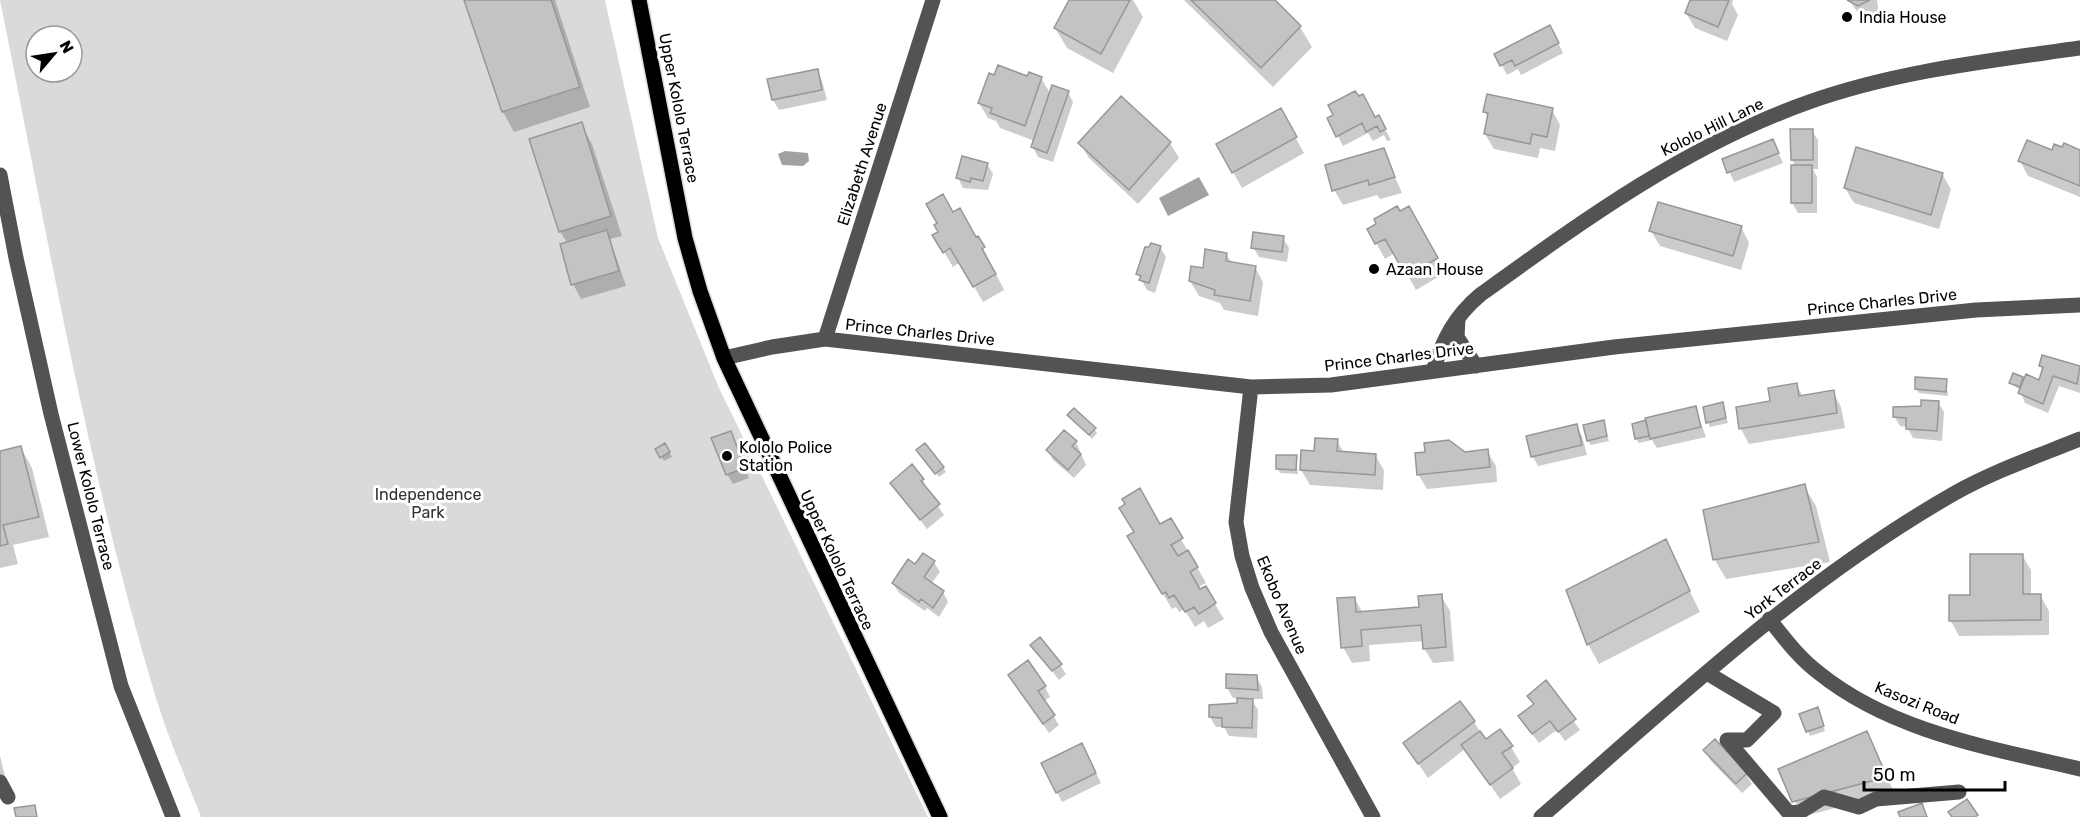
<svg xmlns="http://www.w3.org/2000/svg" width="2080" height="817" font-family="Rubik,sans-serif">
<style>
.green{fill:#dadada;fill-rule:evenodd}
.water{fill:#a1a1a1}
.shadow{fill:#0003}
.building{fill:#c3c3c3;stroke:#979797;stroke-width:1.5}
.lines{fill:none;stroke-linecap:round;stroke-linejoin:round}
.major-casing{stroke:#dbdbdb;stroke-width:18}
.minor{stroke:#535353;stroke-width:15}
.major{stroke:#000;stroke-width:15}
.poi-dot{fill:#000;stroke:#fff;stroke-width:2}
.labels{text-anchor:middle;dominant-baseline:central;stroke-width:6;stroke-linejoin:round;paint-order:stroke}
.poi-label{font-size:16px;fill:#000;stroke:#fff;text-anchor:start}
.street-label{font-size:16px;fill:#000;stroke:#fff}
.park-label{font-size:16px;fill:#313131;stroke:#fff}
</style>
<rect width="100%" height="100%" fill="#fff"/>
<!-- green -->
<path class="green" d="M0,0H605L658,238L719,388L928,817H201C186,778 168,738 156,698C87,470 47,233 0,0ZM36,36H72V72H36Z"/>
<!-- water -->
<path class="water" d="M785,151L808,153L809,161L803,166L782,165L778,154Z
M1199,177L1209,195L1168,216L1159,198Z"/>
<!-- shadow -->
<path class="shadow" d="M466,0H555L590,107L514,132L503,112Z
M1071,0H1133L1143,17L1113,73L1067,48L1055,28Z
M1184,0H1273L1300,27L1312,47L1273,87Z
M1692,0H1733L1732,4L1738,15L1727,41L1695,28L1686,13Z
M1849,0H1877L1879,14L1872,20H1863Z
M1555,36L1563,53L1521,75L1518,69L1507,75L1496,54Z
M817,71L822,81L827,100L779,110L773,100L769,80Z
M1041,78L1051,95L1068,92L1073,102L1053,162L1038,157L1033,147L1035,141L1000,128L996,121L988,118L979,103Z
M1121,98L1170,143L1179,158L1138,204L1089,158L1080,143Z
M1280,110L1304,153L1242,188L1218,145Z
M1552,110L1560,125L1555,151L1540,148L1538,158L1494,149L1485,134L1488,118L1485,112Z
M1378,117L1391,140L1387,141L1384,135L1373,141L1368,133L1343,146L1329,119Z
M581,124L592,144L622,236L610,239L626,286L581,299L573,284L567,243L560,231Z
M1812,131L1818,140V169H1813L1817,177V213H1798L1792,203L1796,167L1792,160Z
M1773,141L1783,163L1734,182L1724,160Z
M1383,150L1402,193L1380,199L1377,195L1343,205L1334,190Z
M2080,151V197L2028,176L2020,161L2053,152Z
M987,164L993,174L988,190L963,188L958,178Z
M1942,174L1951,189L1939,229L1854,203L1845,188Z
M1408,208L1445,273L1416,290L1395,253L1385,259L1369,230Z
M953,214L976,239L978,238L1004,290L983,302L960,262L953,267L934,235L940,232Z
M1741,227L1749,243L1741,270L1660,246L1651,231Z
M1283,238L1289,248L1287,262L1259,257L1253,247Z
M1160,247L1166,257L1155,293L1147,290L1138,274Z
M1226,254L1232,263L1255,267L1263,282L1258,316L1224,310L1220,303L1199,296L1190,281Z
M2043,357L2080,367V393L2059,386L2048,413L2025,403L2020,390L2011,383L2022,378L2024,381L2040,382Z
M1946,381L1948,396L1919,393L1916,389Z
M1796,384L1803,397L1833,392L1841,407L1845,428L1749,444L1741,429L1737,408L1772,402Z
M1938,402L1944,412L1942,441L1913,438L1907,427L1900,426L1894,416Z
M1722,404L1728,423L1710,427L1708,423Z
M1695,408L1706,437L1657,448L1652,440L1639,443L1636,439L1633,425Z
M1069,415L1094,429L1097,433L1092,439Z
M1603,422L1609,441L1591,445L1588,441Z
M1576,426L1582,436L1587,455L1538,466L1533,457Z
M730,433L749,478L733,484L727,474Z
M1337,441L1344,453L1375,455L1384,470L1383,490L1310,485L1301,470L1315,453Z
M1076,442L1086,465L1074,478L1053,460L1048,450Z
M665,445L672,457L664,461L657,449Z
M21,448L32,468L49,537L13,545L18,564L0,568V453Z
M1487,451L1496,466L1497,482L1427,489L1418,474L1465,453Z
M920,455L943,467L946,472L939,477Z
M1296,457L1298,474L1280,473L1278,469Z
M923,479L927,491L944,515L927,529L892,483Z
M1804,486L1816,506L1830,562L1726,579L1715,560Z
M1170,520L1206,583L1198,587L1200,591L1205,588L1224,619L1208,628L1204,621L1195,627L1184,609L1179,612L1176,607L1172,609L1129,537Z
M1665,541L1700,612L1599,664L1588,644Z
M2022,555L2031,570V596L2040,595L2049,611V635L1959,636L1951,621L1972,596Z
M934,562L940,572L931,584L943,592L948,602L939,617L927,608L925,611L899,593L893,583L916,566Z
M1441,596L1450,611L1454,661L1433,663L1424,648V641L1369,645L1370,661L1352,663L1343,647L1354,598L1363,613L1421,608Z
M1032,645L1060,665L1066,674L1059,680Z
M1256,677L1262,687L1263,699H1251L1258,710L1257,738L1229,736L1224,727H1216L1210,717L1238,704L1239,698H1233L1227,688Z
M1546,683L1580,730L1565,741L1557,730L1539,743L1526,726L1534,706L1529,696Z
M1015,685L1045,687L1050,697L1044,701L1059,725L1049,733Z
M1819,714L1825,731L1810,736L1801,715Z
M1474,722L1486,741L1511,747L1520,762L1512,768L1521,784L1500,799L1465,749L1428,778L1405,744Z
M1866,733L1894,792L1802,817L1780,769Z
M1705,751L1746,774L1752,784L1742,793L1711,761Z
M1087,755L1101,783L1062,802L1057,792Z
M0,756L5,776L0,777Z"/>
<!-- building -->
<path class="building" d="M464,0H551L580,87L502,112Z
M1069,0H1130L1101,54L1054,28Z
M1191,0H1275L1301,26L1261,68Z
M1690,0H1729L1718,27L1685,13Z
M1847,0H1870L1858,6Z
M1550,25L1559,43L1515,66L1512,60L1500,66L1494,54Z
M998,65L1027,76L1029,72L1042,77L1025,126L990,113L992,108L978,103L989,73L994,75Z
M818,69L822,90L772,100L767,79Z
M1052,85L1069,91L1047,153L1031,147Z
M1355,91L1359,96L1363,94L1375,117L1379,115L1386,129L1380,132L1377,126L1366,132L1362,123L1336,137L1327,118L1333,115L1328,105Z
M1487,94L1553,108L1547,137L1532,134L1530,144L1484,134L1488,113L1483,112Z
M1121,96L1171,142L1129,190L1078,143Z
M1281,108L1297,137L1232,173L1216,144Z
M582,122L611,216L559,232L529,139Z
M1790,129H1813V160H1791Z
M1773,139L1779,153L1727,173L1722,159Z
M2027,140L2052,150L2054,144L2062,147L2064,143L2080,150V186L2018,161Z
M1856,147L1943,173L1931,215L1844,188Z
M1384,148L1395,177L1369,185L1368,180L1332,191L1325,165Z
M962,156L988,163L983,181L971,178L970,182L956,178Z
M1791,165H1812V203H1791Z
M943,194L953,212L960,208L976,237L978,236L985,247L982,249L996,274L973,287L950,248L943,253L932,235L938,232L934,225L937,223L926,204Z
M1658,202L1742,226L1733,256L1649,231Z
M1397,206L1400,211L1409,206L1438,258L1406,276L1385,239L1375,244L1367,229L1376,224L1374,219Z
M607,230L619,271L571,285L560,244Z
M1253,232L1284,236L1282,252L1251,248Z
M1151,243L1161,246L1149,283L1139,280L1141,276L1136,274L1145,247H1149Z
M1205,249L1227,253L1226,261L1256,266L1250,301L1214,295L1215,290L1189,281L1191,266L1203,268Z
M2042,355L2080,366L2077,384L2053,376L2043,404L2018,393L2026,374L2039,380L2043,367L2039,366Z
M2013,373L2023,377L2020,387L2009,383Z
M1915,377L1947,379L1946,392L1915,389Z
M1797,383L1799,396L1834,390L1837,413L1739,429L1736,407L1770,401L1768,388Z
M1921,400L1939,401L1937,431L1906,429V418L1893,417V407L1921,406Z
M1723,402L1726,418L1706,423L1703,407Z
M1696,406L1701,427L1650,439L1645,418Z
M1074,408L1096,428L1089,435L1067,415Z
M1604,420L1607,436L1587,441L1583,425Z
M1646,420L1649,436L1635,439L1632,424Z
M1577,424L1582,445L1531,457L1526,436Z
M1064,430L1077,441L1072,446L1081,454L1068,470L1046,450Z
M731,431L745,468L726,475L711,438Z
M1315,438L1338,439L1337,451L1376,454L1375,475L1300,470L1301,450L1314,451Z
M1449,440L1465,452L1488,449L1490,467L1417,475L1415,453L1425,452L1424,443Z
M665,443L670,452L660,458L655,449Z
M925,443L944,467L935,474L916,450Z
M21,446L39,517L3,525L8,544L0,546V451Z
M1276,455H1297L1296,470L1276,469Z
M912,464L924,479L921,481L940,504L920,520L890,483Z
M1805,484L1819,542L1713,560L1703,510Z
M1140,488L1160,524L1171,518L1183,538L1171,545L1178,556L1188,550L1198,567L1190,572L1200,589L1206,586L1216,603L1199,614L1194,607L1185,612L1174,595L1169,598L1166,592L1162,594L1127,536L1134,532L1119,508L1125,504L1122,499Z
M1666,539L1690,591L1587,645L1566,590Z
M923,553L935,561L924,577L944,591L933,608L921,599L919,602L892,583L908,559L915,564Z
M1970,554H2023V594H2041V620L1949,621V595H1970Z
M1442,594L1446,647L1423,649L1421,625L1361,630L1362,646L1341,648L1337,598L1355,597L1356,612L1419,607L1418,596Z
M1040,637L1062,664L1052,671L1030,645Z
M1028,660L1046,686L1038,691L1055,715L1043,724L1008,675Z
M1226,674L1257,675L1258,690L1226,688Z
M1546,680L1576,719L1558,732L1550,721L1532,734L1518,716L1534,704L1527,696Z
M1237,698L1253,699L1252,728L1222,727V718L1209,717V705L1237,703Z
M1460,701L1475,721L1418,764L1403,743Z
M1818,707L1824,726L1806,732L1799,714Z
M1500,729L1513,746L1502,753L1513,768L1490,785L1461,745L1480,731L1486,739Z
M1867,731L1887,777L1792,802L1778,769Z
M1715,739L1747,773L1736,784L1703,750Z
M1082,743L1096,773L1056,793L1041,763Z
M1967,799L1978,815L1975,817H1952L1948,812Z
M1922,803L1927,817H1900L1898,812Z
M35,805L37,817H16L14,808Z"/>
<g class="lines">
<!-- major casing -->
<g class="major-casing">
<path id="major" d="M639,0L685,238L700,291L724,358L940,817"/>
</g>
<!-- minor -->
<path class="minor" d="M0,175L16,258L51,414L121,686L173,817
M1458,318L1457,337L1476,366
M825,339L933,0
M724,358L772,347L825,339L1251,387L1331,385L1614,347L1976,310L2080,305
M1433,371C1443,339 1455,316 1480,295C1584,220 1687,145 1809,102C1896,71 1989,61 2080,48
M1251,387L1236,522L1242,556L1252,588L1271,632L1373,817
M1769,619C1785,639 1799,658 1819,673C1892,732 1991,748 2080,769
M1707,673L1774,713L1747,740H1727L1789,813L1800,812L1824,797L1859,807L1876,799L1959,792
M0,782L8,797
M1541,817C1673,702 1802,580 1955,493C1994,471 2038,456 2080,439"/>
<!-- major -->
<use href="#major" class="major"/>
</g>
<!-- markers -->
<g class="poi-dot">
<circle cx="1847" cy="17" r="6"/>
<circle cx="1374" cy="269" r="6"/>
<circle cx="727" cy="456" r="6"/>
</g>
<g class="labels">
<!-- poi labels -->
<g class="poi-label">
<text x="1859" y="17">India House</text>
<text x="1386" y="269">Azaan House</text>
<text x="739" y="447">Kololo Police<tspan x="739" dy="18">Station</tspan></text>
</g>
<!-- street labels -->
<g class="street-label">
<text transform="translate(679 108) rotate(79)">Upper Kololo Terrace</text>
<text transform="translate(1712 127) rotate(-26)">Kololo Hill Lane</text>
<text transform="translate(862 164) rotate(-72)">Elizabeth Avenue</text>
<text transform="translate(1882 302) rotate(-6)">Prince Charles Drive</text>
<text transform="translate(920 332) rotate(6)">Prince Charles Drive</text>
<text transform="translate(1399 357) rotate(-7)">Prince Charles Drive</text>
<text transform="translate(91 496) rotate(76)">Lower Kololo Terrace</text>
<text transform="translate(837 560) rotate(65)">Upper Kololo Terrace</text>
<text transform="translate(1783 589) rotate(-37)">York Terrace</text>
<text transform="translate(1282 605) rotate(67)">Ekobo Avenue</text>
<text transform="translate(1917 703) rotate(22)">Kasozi Road</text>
</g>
<!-- park labels -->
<g class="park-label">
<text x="428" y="494">Independence<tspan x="428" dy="18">Park</tspan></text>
</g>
</g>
<!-- north arrow -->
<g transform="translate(54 54) rotate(61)"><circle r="28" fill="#ffffff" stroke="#999999" stroke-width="1.5"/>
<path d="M0-4.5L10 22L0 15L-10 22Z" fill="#000000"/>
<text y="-9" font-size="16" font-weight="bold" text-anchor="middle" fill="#000000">N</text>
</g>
<!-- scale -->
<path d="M1864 781v9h141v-9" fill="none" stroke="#000000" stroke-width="3"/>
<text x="1873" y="781" font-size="18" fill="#000000" stroke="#ffffff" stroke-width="4.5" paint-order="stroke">50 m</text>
</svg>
